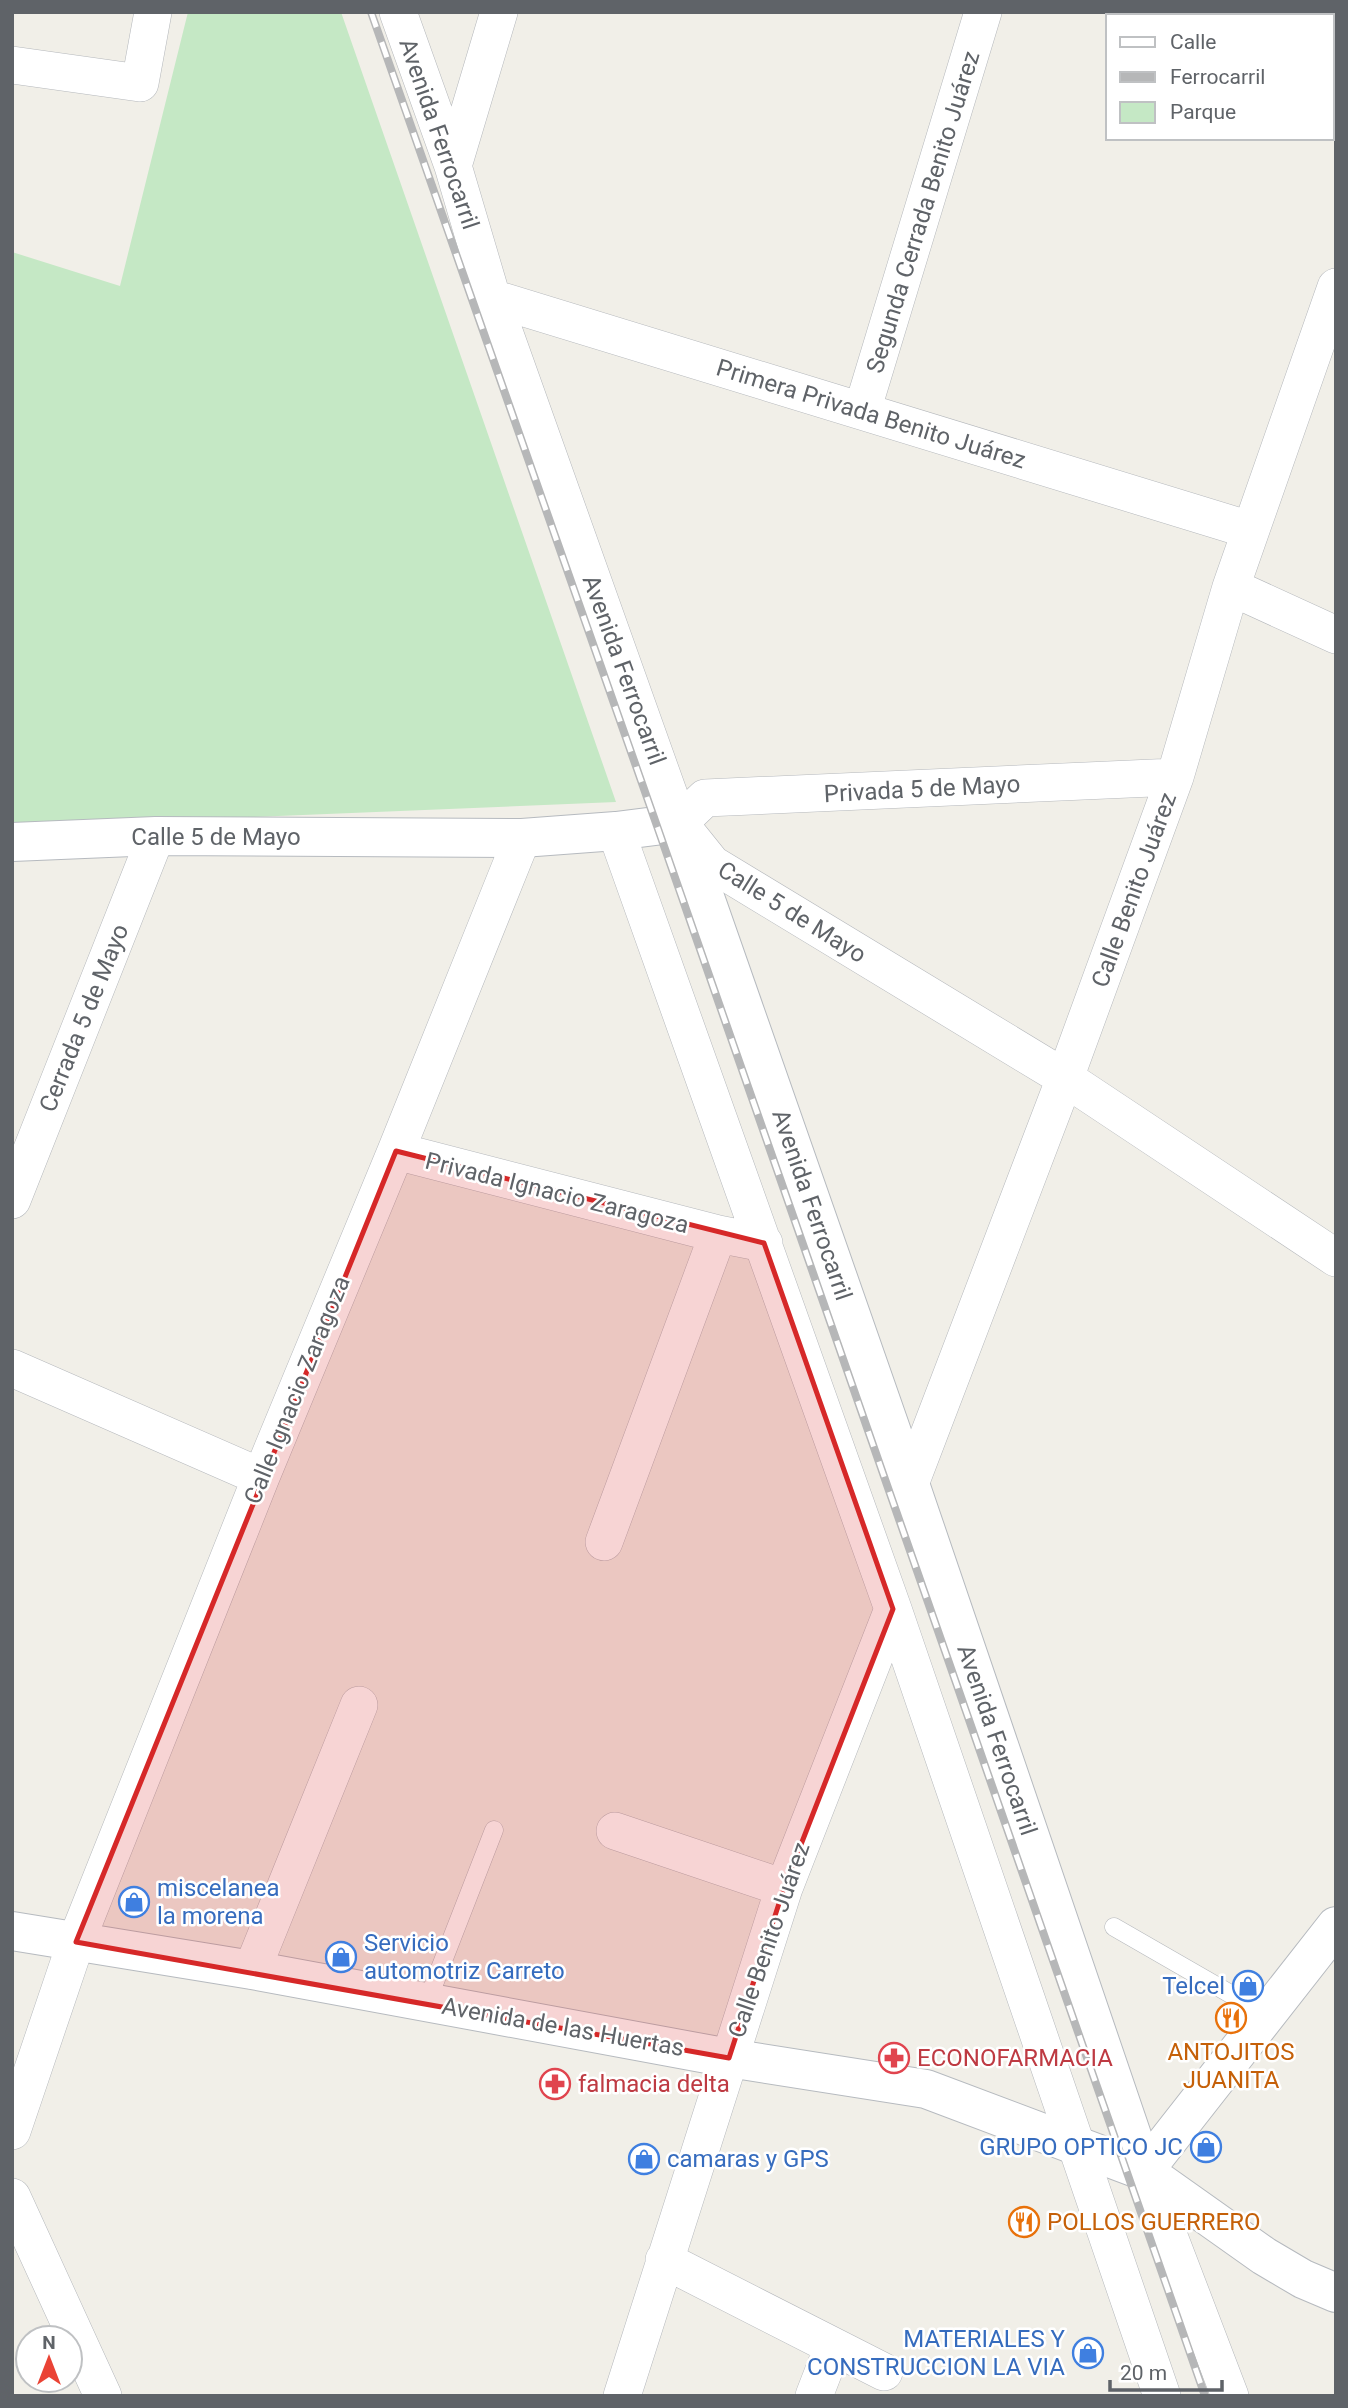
<svg xmlns="http://www.w3.org/2000/svg" width="1348" height="2408" font-family="Roboto,sans-serif">
<style>
.green{fill:#c5e8c5}
.lines{fill:none;stroke-linecap:round;stroke-linejoin:round}
.lane-casing{stroke:#b5b8bc;stroke-width:19}
.street-casing{stroke:#b5b8bc;stroke-width:38}
.secondary-casing{stroke:#b6babf;stroke-width:40}
.lane{stroke:#fff;stroke-width:18}
.street{stroke:#fff;stroke-width:37}
.secondary{stroke:#fff;stroke-width:38}
.rail-casing{stroke:#b6b7b8;stroke-width:8}
.rail{stroke:#fff;stroke-width:5;stroke-dasharray:16;stroke-linecap:butt}
.marked{fill:#d62828;fill-opacity:0.2;stroke:#d62828;stroke-width:5;stroke-linejoin:round}
.labels{text-anchor:middle;dominant-baseline:central;stroke-width:5;stroke-linejoin:round;paint-order:stroke}
.street-label{font-size:24px;fill:#5f6368;stroke:#fff}
.shop-label{font-size:24px;fill:#366cbe;stroke:#fff;text-anchor:start}
.food-label{font-size:24px;fill:#c56008;stroke:#fff}
.health-label{font-size:24px;fill:#be3a42;stroke:#fff;text-anchor:start}
</style>
<rect width="100%" height="100%" fill="#f1efe8"/>
<!-- green -->
<path class="green" d="M188,12H341L616,802L12,827V252L120,286Z"/>
<g class="lines">
<!-- lane casing -->
<g class="lane-casing">
<path id="lane" d="M1114,1927L1267,2015
M427,2002L494,1830"/>
</g>
<!-- street casing -->
<g class="street-casing">
<path id="street" d="M398,12L453,166L492,298L679,823L712,864L1065,1078L1336,1258
M12,65L140,83L153,12
M453,166L499,12
M492,298L1250,530
M862,411L983,12
M1231,587L1336,635
M679,823L705,798L1175,777
M616,831L893,1609L1162,2396
M396,1151L718,1234L764,1243
M12,1200L156,836
M12,1368L261,1477
M910,1484L1065,1078L1175,777L1231,587L1336,287
M604,1542L718,1234
M615,1831L784,1888
M252,1970L359,1705
M12,2131L76,1942L261,1477L396,1151L522,838
M1144,2171L1230,2396
M12,2197L103,2396
M664,2260L884,2372
M622,2396L784,1888L893,1609
M814,2396L833,2347"/>
</g>
<!-- secondary casing -->
<g class="secondary-casing">
<path id="secondary" d="M12,842L156,836L522,838L616,831L679,823L910,1484L1144,2171
M12,1931L252,1970L729,2058L926,2089L1144,2171L1264,2256L1303,2279L1336,2293
M1144,2171L1336,1926"/>
</g>
<!-- lane -->
<use href="#lane" class="lane"/>
<!-- street -->
<use href="#street" class="street"/>
<!-- secondary -->
<use href="#secondary" class="secondary"/>
<!-- rail casing -->
<g class="rail-casing">
<path id="rail" d="M371,12L657,826L1205,2396"/>
</g>
<!-- rail -->
<use href="#rail" class="rail"/>
</g>
<!-- marked area -->
<path class="marked" d="M396,1151L764,1243L893,1609L784,1888L729,2058L76,1942Z"/>
<!-- icons -->
<defs>
<g id="shop-ring" transform="scale(1.575)"><circle r="9.5" fill="#fff" stroke="#3f7fe0" stroke-width="1.5"/><path d="M-5-2.5h2.3a2.7 3.5 0 0 1 5.4 0H5L5.5 6h-11ZM-1.5-2.5h3a1.5 2.3 0 0 0-3 0Z" fill="#3f7fe0"/></g>
<g id="restaurant-ring" transform="scale(1.575)"><circle r="9.5" fill="#fff" stroke="#e8710a" stroke-width="1.5"/><path d="M-5-6h1v4h1v-4h1v4h1v-4h1v5L-1.5 .5V6h-2V.5L-5-1ZM5-6V6H3V1.5H1.5Q1.5-4 5-6Z" fill="#e8710a"/></g>
<g id="pharmacy-ring" transform="scale(1.575)"><circle r="9.5" fill="#fff" stroke="#e0444e" stroke-width="1.5"/><path d="M-2-6h4v4h4v4h-4v4h-4v-4h-4v-4h4Z" fill="#e0444e"/></g>
</defs>
<g fill-rule="evenodd">
<use href="#shop-ring" x="134" y="1902"/>
<use href="#shop-ring" x="341" y="1957"/>
<use href="#shop-ring" x="1248" y="1986"/>
<use href="#restaurant-ring" x="1231" y="2018"/>
<use href="#pharmacy-ring" x="894" y="2058"/>
<use href="#pharmacy-ring" x="555" y="2084"/>
<use href="#shop-ring" x="1206" y="2147"/>
<use href="#shop-ring" x="644" y="2159"/>
<use href="#restaurant-ring" x="1024" y="2222"/>
<use href="#shop-ring" x="1088" y="2353"/>
</g>
<g class="labels">
<!-- street labels -->
<g class="street-label">
<text transform="translate(439 134) rotate(71)">Avenida Ferrocarril</text>
<text transform="translate(923 212) rotate(-73)">Segunda Cerrada Benito Juárez</text>
<text transform="translate(871 414) rotate(17)">Primera Privada Benito Juárez</text>
<text transform="translate(624 670) rotate(70)">Avenida Ferrocarril</text>
<text transform="translate(922 789) rotate(-3)">Privada 5 de Mayo</text>
<text x="216" y="837">Calle 5 de Mayo</text>
<text transform="translate(1134 890) rotate(-70)">Calle Benito Juárez</text>
<text transform="translate(792 912) rotate(32)">Calle 5 de Mayo</text>
<text transform="translate(84 1018) rotate(-68)">Cerrada 5 de Mayo</text>
<text transform="translate(557 1193) rotate(14)">Privada Ignacio Zaragoza</text>
<text transform="translate(812 1205) rotate(71)">Avenida Ferrocarril</text>
<text transform="translate(297 1390) rotate(-68)">Calle Ignacio Zaragoza</text>
<text transform="translate(997 1740) rotate(71)">Avenida Ferrocarril</text>
<text transform="translate(769 1940) rotate(-71)">Calle Benito Juárez</text>
<text transform="translate(563 2027) rotate(10)">Avenida de las Huertas</text>
</g>
<!-- shop labels -->
<g class="shop-label">
<text x="157" y="1888">miscelanea<tspan x="157" dy="28">la morena</tspan></text>
<text x="364" y="1943">Servicio<tspan x="364" dy="28">automotriz Carreto</tspan></text>
<text x="1225" y="1986" text-anchor="end">Telcel</text>
<text x="1183" y="2147" text-anchor="end">GRUPO OPTICO JC</text>
<text x="667" y="2159">camaras y GPS</text>
<text x="1065" y="2339" text-anchor="end">MATERIALES Y<tspan x="1065" dy="28">CONSTRUCCION LA VIA</tspan></text>
</g>
<!-- food labels -->
<g class="food-label">
<text x="1231" y="2052">ANTOJITOS<tspan x="1231" dy="28">JUANITA</tspan></text>
<text x="1047" y="2222" text-anchor="start">POLLOS GUERRERO</text>
</g>
<!-- health labels -->
<g class="health-label">
<text x="917" y="2058">ECONOFARMACIA</text>
<text x="578" y="2084">falmacia delta</text>
</g>
</g>
<!-- border -->
<rect width="1348" height="2408" fill="none" stroke="#5f6368" stroke-width="28"/>
<!-- legend -->
<rect x="1106" y="14" width="228" height="126" fill="#ffffff" stroke="#bfc1c3" stroke-width="2"/>
<rect x="1120" y="37" width="35" height="10" fill="#ffffff" stroke="#bfc1c3" stroke-width="2"/>
<text x="1170" y="49" font-size="21" fill="#5f6368">Calle</text>
<rect x="1120" y="72" width="35" height="10" fill="#b6b7b8" stroke="#bfc1c3" stroke-width="2"/>
<text x="1170" y="84" font-size="21" fill="#5f6368">Ferrocarril</text>
<rect x="1120" y="102" width="35" height="21" fill="#c5e8c5" stroke="#bfc1c3" stroke-width="2"/>
<text x="1170" y="119" font-size="21" fill="#5f6368">Parque</text>
<!-- north arrow -->
<g transform="translate(49 2359)"><circle r="33" fill="#ffffff" stroke="#bfc1c3" stroke-width="2"/>
<path d="M0-5L12 26L0 18L-12 26Z" fill="#ea4335"/>
<text y="-10" font-size="19" font-weight="bold" text-anchor="middle" fill="#5f6368">N</text>
</g>
<!-- scale -->
<path d="M1110 2380v10h112v-10" fill="none" stroke="#5f6368" stroke-width="3.5"/>
<text x="1120" y="2380" font-size="21" fill="#5f6368" stroke="#ffffff" stroke-width="5" paint-order="stroke">20 m</text>
</svg>
